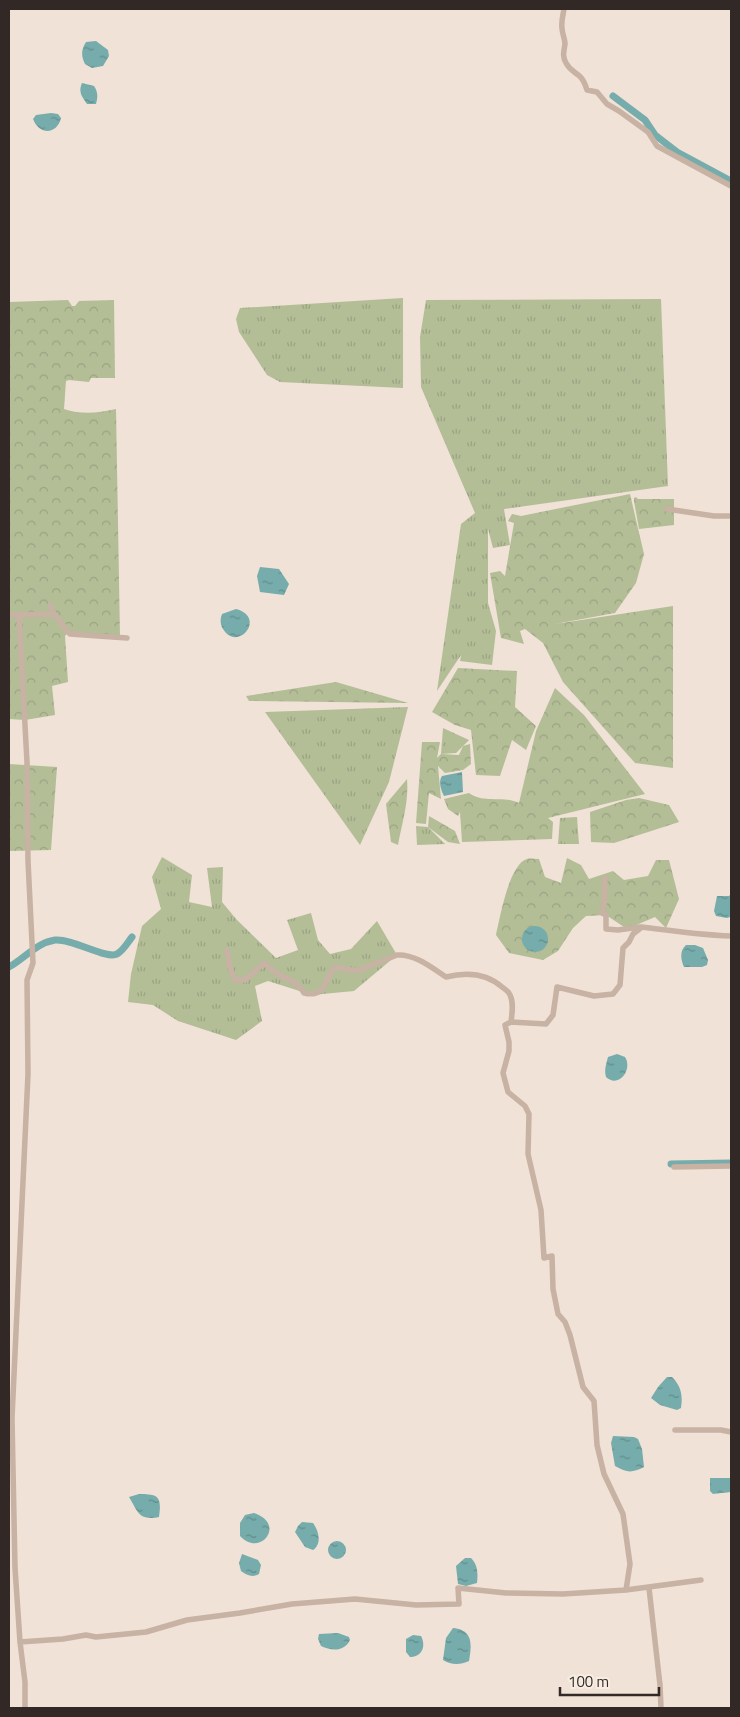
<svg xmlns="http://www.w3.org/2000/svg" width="740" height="1717" font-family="'Titillium Web',sans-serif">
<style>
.grass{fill:url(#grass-tufts)}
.forest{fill:url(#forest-crowns)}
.water{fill:url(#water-ripples)}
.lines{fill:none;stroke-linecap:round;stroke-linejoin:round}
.canal{stroke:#76acab;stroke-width:7}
.minor{stroke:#c7b2a3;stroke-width:5.5}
</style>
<defs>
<pattern id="grass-tufts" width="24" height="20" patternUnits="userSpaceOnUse" patternTransform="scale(1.25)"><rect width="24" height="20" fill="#b3be97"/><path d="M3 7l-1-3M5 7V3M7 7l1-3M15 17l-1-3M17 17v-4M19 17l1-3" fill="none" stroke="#9aa382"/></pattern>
<pattern id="forest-crowns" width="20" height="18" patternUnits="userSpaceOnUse" patternTransform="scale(1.25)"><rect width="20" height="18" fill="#b3be97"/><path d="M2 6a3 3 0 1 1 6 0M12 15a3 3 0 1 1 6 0" fill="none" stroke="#9aa382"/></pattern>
<pattern id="water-ripples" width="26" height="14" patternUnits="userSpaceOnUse" patternTransform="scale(1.25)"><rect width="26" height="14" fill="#76acab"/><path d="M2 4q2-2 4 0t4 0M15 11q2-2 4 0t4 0" fill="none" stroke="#618c8b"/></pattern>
</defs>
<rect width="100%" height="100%" fill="#f0e2d6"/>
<!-- grass -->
<path class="grass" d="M403,298V388L280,382L267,375L239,332L236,319L240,308Z
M661,299L668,486L504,509L510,545L493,548L488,529V603L496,631L492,665L460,661L461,655L437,691L461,524L475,513L421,387L420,337L426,300Z
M408,707L389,782L360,845L265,712Z
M443,728L469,740L456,753L441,754Z
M577,817L579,844H558L560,818Z
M416,826L428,827L445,844L417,845Z
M162,857L192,875L189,902L212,907L207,868L223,867L222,902L237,920L276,958L298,950L287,920L311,913L318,940L330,954L351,949L377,921L397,955L354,991L312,995L268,981L255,986L262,1021L236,1040L178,1021L153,1005L128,1002L131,974L142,926L161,909L152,877Z"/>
<!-- forest -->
<path class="forest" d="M68,300L72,306H75L79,301L114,300L115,378H91L89,382L69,380L66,381L64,409C82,415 97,413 116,409L120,637L70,633L52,613L9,614V302Z
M630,494L644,554L636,583L615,613L555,624L673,606V768L635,763L563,682L543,643L525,629L520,631L524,644L501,638L490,573L500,571L505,576L514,523L508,521L512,514L521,516Z
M636,497L638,499H674V525L639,529L634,501V498Z
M53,615L67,634L65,636L68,682L52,686L55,715L25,720L20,616Z
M9,616H17L24,720L9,719Z
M458,668L517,671L515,707L536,726L526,750L512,740L500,776L476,775L471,730L455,725L432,712Z
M336,682L408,703L249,701L246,696Z
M555,688L584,715L645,794L548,818L553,822L552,839L462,842L460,812L458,816L448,809L444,799L469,793C484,804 503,795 519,803L536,731Z
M422,742H440L437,758L441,754L459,755L463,746L470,744L471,764L463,770L445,773L438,766L441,799L429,793L426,824L416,823Z
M9,764L57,767L51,850L9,851Z
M407,779C409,802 402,823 398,845L391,842L386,804Z
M639,798L669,805L679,822L614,843L591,842L590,812L626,800Z
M429,816L455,831L460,844L448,842L428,827Z
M567,858L581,865L589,879L613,871L624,880L648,876L656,860H669L679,899L666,928L655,917L627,929L606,915L586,916L573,928L558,951L543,960L509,953L496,935C500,918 509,864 527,859C530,858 535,859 539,859L545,877L561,883Z"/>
<!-- water -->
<path class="water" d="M96,41L108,50L109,56L103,66L92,68L85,64C81,56 81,50 86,42Z
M82,83L94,86C98,92 98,97 96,104H87C82,97 78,92 82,83Z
M51,113L58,114L61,118C57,135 39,135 33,119L36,115Z
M260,567L279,569L289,584L284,595L260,592L257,576Z
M236,609C267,617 238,653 223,629C220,624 220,619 222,614Z
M462,772L463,792L444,796C441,790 438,782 442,776Z
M731,894L730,917L727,918L716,916L714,911L717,896H729Z
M522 939a13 13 0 1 1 26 0a13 13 0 1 1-26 0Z
M686,945H695L703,948L708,960L707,965L702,967H684C681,960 679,951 686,945Z
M617,1054L625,1057C633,1069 619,1089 606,1077C604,1070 606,1065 608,1057Z
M667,1377H672C681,1386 683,1395 681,1408L677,1410L660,1405L651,1398L658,1387Z
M613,1436L634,1437L638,1439L642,1449L644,1467C632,1473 627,1473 615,1466L611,1443Z
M710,1478H731V1492L713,1494L710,1491Z
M139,1494C158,1494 162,1496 159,1517C139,1521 138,1512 129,1497Z
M254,1513C287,1524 260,1558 240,1536V1523L245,1515Z
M302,1522L313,1523C319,1531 322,1544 313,1550L305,1547L295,1532L298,1526Z
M328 1550a9 9 0 1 1 18 0a9 9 0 1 1-18 0Z
M242,1554L258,1560L261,1565L259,1574C252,1578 247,1575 241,1571L239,1563Z
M465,1558H471C478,1565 478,1574 477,1583L466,1586L458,1584L456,1566Z
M453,1628C473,1630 472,1644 469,1661C460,1665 451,1665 443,1660L446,1638Z
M338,1633L349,1637L350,1640C344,1652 332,1651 321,1646L318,1639L319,1634Z
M413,1635L421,1636C426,1645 423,1657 410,1657L406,1652V1639Z"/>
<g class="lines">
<!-- canal -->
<path class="canal" d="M613,96L645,120L655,135L677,152L731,181
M9,967C24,959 36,943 55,940C72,938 107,960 117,954C123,951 128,942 132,937
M671,1164L731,1163"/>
<!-- minor -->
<path class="minor" d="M564,9C563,15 561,22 562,28C562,33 565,39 565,44C564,51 562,56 566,63C573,76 581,70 587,90L597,92L607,104L619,111L648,132L657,146L731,186
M667,509L714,516H731
M50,605L54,614L70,634L127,638
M9,615L54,614
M19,615L27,762L28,861L33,963L27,980L28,1074L12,1418L15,1568L20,1642
M605,878L604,905L602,913L606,915V929L618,930L640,927
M227,950L230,968L235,980H245L264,963C270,967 275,973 281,976C293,982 296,981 304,993C327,998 323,980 335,967L357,971L397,955C415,954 431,967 446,977C466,972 486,973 502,987C505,989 509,992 510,995C514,1003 512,1014 511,1022L505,1025L509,1042V1051L503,1073L508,1092L525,1106L529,1114L528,1154L541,1210L544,1258L552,1256L553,1289L558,1314L565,1322L570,1335L583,1387L594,1401L597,1445L604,1474L623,1514L630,1564L626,1590
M511,1022L546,1024L553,1015L557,987L594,996L613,994L620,985L623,948L629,942L633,934L642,927C672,931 701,935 731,936
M674,1167L731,1166
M675,1430H721L731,1432
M649,1588L660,1685L661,1708
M25,1708V1682L20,1642L63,1639L86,1635L96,1637L146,1632L187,1620L240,1613L292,1604L355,1599L416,1605L459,1604L458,1588L506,1593L563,1594L626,1590L701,1580"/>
</g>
<!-- border -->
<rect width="740" height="1717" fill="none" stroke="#322825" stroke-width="20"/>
<!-- scale -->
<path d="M560 1687v8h99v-8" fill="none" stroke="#322825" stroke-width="2.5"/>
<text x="568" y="1687" font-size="15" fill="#322825" stroke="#f8ede2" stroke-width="4" paint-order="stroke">100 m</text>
</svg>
